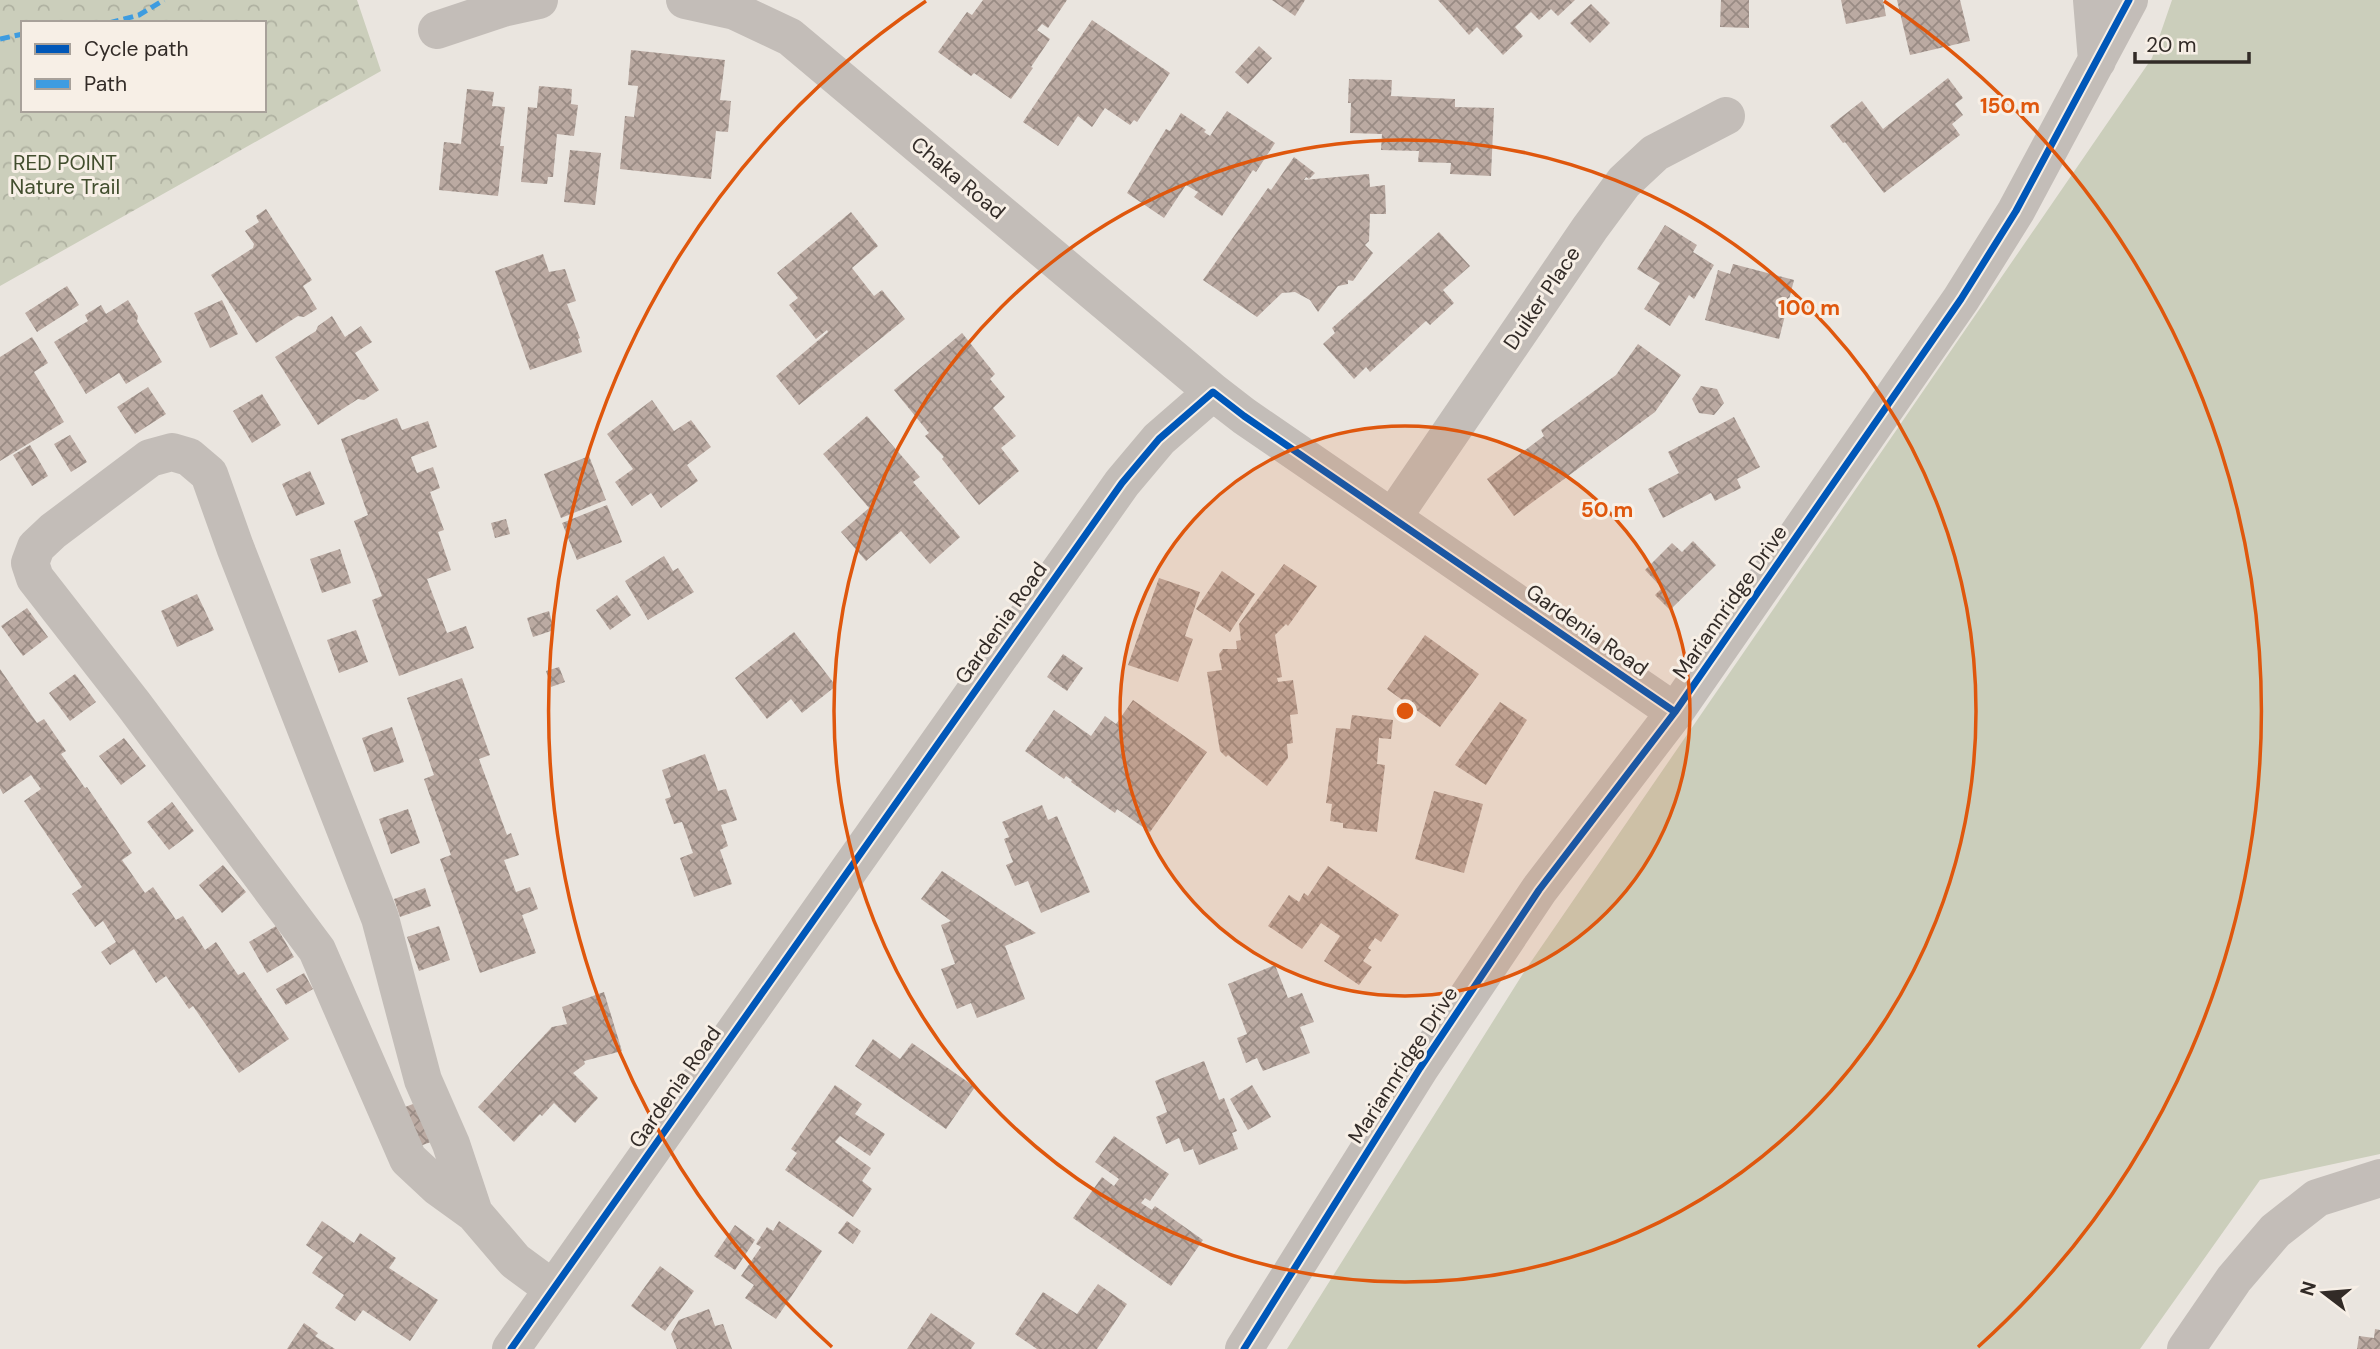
<svg xmlns="http://www.w3.org/2000/svg" width="2380" height="1349" font-family="'DM Sans',sans-serif">
<style>
.green{fill:#cbcebb}
.forest{fill:url(#forest-crowns);fill-rule:evenodd}
.building{fill:url(#building-cross-hatch)}
.lines{fill:none;stroke-linecap:round;stroke-linejoin:round}
.minor{stroke:#c3bdb8;stroke-width:38}
.quiet{stroke:#3e9ce0;stroke-width:5;stroke-dasharray:10 5;stroke-linecap:butt}
.cycleway-casing{stroke:#f7efe6;stroke-width:11}
.cycleway{stroke:#0057b8;stroke-width:7}
.ring{fill:none;stroke:#df570d;stroke-width:3.5}
.labels{text-anchor:middle;dominant-baseline:central;stroke-width:6;stroke-linejoin:round;paint-order:stroke}
.park-label{font-size:21px;fill:#424e2e;stroke:#f7efe6}
.street-label{font-size:21px;fill:#322b27;stroke:#f7efe6}
.centre{fill:#df570d;stroke:#f7efe6;stroke-width:3.5}
.ring-label{font-size:21px;text-anchor:middle;font-weight:bold;fill:#df570d;stroke:#f7efe6;stroke-width:6;stroke-linejoin:round;paint-order:stroke}
</style>
<defs>
<pattern id="forest-crowns" width="20" height="18" patternUnits="userSpaceOnUse" patternTransform="scale(1.75)"><rect width="20" height="18" fill="#cbcebb"/><path d="M2 6a3 3 0 1 1 6 0M12 15a3 3 0 1 1 6 0" fill="none" stroke="#afb1a1"/></pattern>
<pattern id="building-cross-hatch" width="8" height="8" patternUnits="userSpaceOnUse" patternTransform="scale(1.75)"><rect width="8" height="8" fill="#bbaaa2"/><path d="M0 0l8 8M0 8l8-8" fill="none" stroke="#998b84"/></pattern>
</defs>
<rect width="100%" height="100%" fill="#eae5df"/>
<!-- green -->
<path class="green" d="M2172,0H2380V1154L2260,1180L2140,1349H1287L1524,972L2152,58Z"/>
<!-- forest -->
<path class="forest" d="M0,0H357L381,71L0,286ZM23,23H264V110H23Z"/>
<!-- building -->
<path class="building" d="M983,0H1067L1048,28L1042,24L1037,30L1050,39L1031,67L1033,68L1011,99L974,73L971,76L938,52L967,12L972,15Z
M1272,0H1305L1295,16Z
M1438,0H1575L1558,16L1551,9L1539,20L1531,12L1515,27L1523,36L1503,55L1477,27L1469,35Z
M1721,0H1749V28L1720,27Z
M1841,0H1883L1886,16L1846,24Z
M1897,0H1960L1970,41L1910,55Z
M1591,4L1610,23L1590,43L1570,23Z
M1092,20L1170,73L1137,122L1134,120L1130,125L1105,108L1092,127L1078,116L1058,146L1023,122Z
M1259,46L1272,58L1248,84L1235,72Z
M631,50L725,60L720,100L731,101L728,132L716,131L711,179L620,169L625,116L634,117L638,86L628,85Z
M1948,78L1963,98L1955,104L1963,115L1952,124L1960,135L1884,193L1845,142L1843,143L1830,126L1862,101L1883,129Z
M1349,79L1392,80L1391,96L1455,99V107L1494,108L1491,176L1450,174L1451,163L1418,162L1419,151L1381,150L1382,134L1350,133L1351,103H1348Z
M539,86L572,89L571,104L578,105L574,136L557,134L553,177H548L547,184L521,182L528,107L537,108Z
M467,89L494,92L492,106L505,107L500,146H504L498,196L439,190L444,142L461,144Z
M1227,111L1275,143L1256,172L1253,170L1222,216L1194,197L1198,192L1186,185L1164,218L1127,193L1166,129L1170,131L1181,113L1206,130L1204,132L1210,136Z
M570,150L601,153L595,205L564,202Z
M1294,157L1315,173L1309,179L1306,177L1304,180L1369,174L1370,187L1385,185L1386,214H1370L1369,241L1365,245L1373,253L1353,281L1348,280V284L1338,286L1318,312L1310,300L1295,292L1282,293L1257,317L1203,280L1268,188L1271,190Z
M266,209L312,280L303,286L317,309L304,317L298,316L256,343L211,275L253,248L254,244L245,231L259,222L256,216Z
M851,212L878,246L852,268L874,296L882,290L905,319L799,405L776,376L828,332L827,330L816,339L789,305L798,298L777,273Z
M1665,225L1697,245L1693,252L1714,265L1694,299L1689,295L1670,326L1644,309L1660,283L1637,269Z
M1439,232L1470,266L1443,290L1454,303L1430,325L1426,321L1370,372L1366,367L1354,379L1323,344L1335,333L1332,328Z
M543,254L549,272L565,269L576,301L567,304L580,338L578,339L582,352L530,370L495,271Z
M1733,264L1794,280L1779,339L1705,320L1718,270L1730,274Z
M67,286L79,305L37,332L25,313Z
M128,300L138,316L137,321L162,362L126,384L119,373L86,394L54,342L88,321L85,315L101,305L106,314Z
M222,300L238,334L210,348L194,313Z
M332,316L345,337L361,326L372,342L355,353L379,390L364,400L358,399L318,425L275,357L316,331L318,326Z
M962,333L995,374L990,379L1005,397L993,408L1016,436L1001,448L1019,471L979,505L942,459L944,457L925,436L929,433L894,390Z
M32,337L48,363L34,372L64,422L0,461V357Z
M1638,344L1681,375L1655,412L1514,516L1487,479L1544,436L1541,430L1616,375Z
M1701,386L1717,389L1724,403L1714,415L1699,413L1692,399Z
M148,387L166,414L135,434L117,407Z
M262,394L281,425L252,443L233,411Z
M652,400L674,431L691,420L711,447L687,465L698,481L661,508L651,493L632,506L615,482L633,469L607,434Z
M867,416L920,477L913,482L960,537L930,564L901,531L866,561L841,532L869,508L823,454Z
M1734,417L1760,467L1737,479L1741,488L1715,501L1711,493L1663,518L1648,489L1679,473L1668,452Z
M397,418L402,430L428,421L437,447L411,457L417,473L433,467L440,488L430,492L444,530L438,532L451,570L427,579L447,633L466,626L474,648L399,676L372,600L382,596L354,521L368,515L341,439Z
M70,435L87,462L71,472L54,444Z
M30,445L48,476L32,486L13,455Z
M589,456L606,500L561,518L544,474Z
M310,471L325,504L296,516L282,484Z
M607,505L622,542L577,560L562,523Z
M506,519L510,534L495,538L491,523Z
M1693,541L1716,565L1670,610L1655,595L1662,588L1645,570L1672,543L1682,552Z
M340,549L351,583L322,593L310,559Z
M664,556L673,571L678,568L694,592L648,620L625,581Z
M1284,564L1317,586L1288,626L1286,624L1275,635L1282,677L1277,678L1278,682L1293,680L1298,714L1290,715L1293,743L1287,744L1288,758L1267,786L1228,755L1226,757L1220,751L1207,672L1222,670L1219,654L1223,649H1237L1236,641L1241,640L1239,624Z
M1222,571L1255,594L1230,632L1196,609Z
M1159,578L1200,592L1185,636L1193,639L1178,682L1128,665Z
M197,594L214,630L177,647L161,611Z
M617,595L631,615L610,630L596,610Z
M27,608L48,637L23,656L1,626Z
M549,611L554,630L533,637L527,618Z
M356,630L368,662L339,673L327,640Z
M794,632L836,686L802,713L791,699L767,719L735,678Z
M1425,635L1479,674L1440,727L1387,689Z
M1063,654L1083,668L1067,691L1047,677Z
M559,667L565,682L551,687L546,671Z
M0,669L37,723L44,719L66,751L61,754L85,788L87,787L132,853L122,860L145,893L153,887L176,920L183,916L205,950L216,942L238,975L244,972L289,1039L239,1073L193,1006L189,1009L166,976L156,983L134,949L110,965L101,952L116,942L103,921L95,927L72,894L82,887L24,801L41,789L31,775L3,794L0,788Z
M75,674L96,702L70,721L49,693Z
M462,678L490,755L479,759L507,835L511,833L519,855L504,860L516,892L530,887L538,909L522,915L536,953L480,973L440,859L451,855L424,779L434,775L407,698Z
M1133,700L1207,752L1150,832L1117,809L1115,813L1071,782L1072,780L1066,776L1064,779L1025,751L1054,710L1091,736L1105,716L1116,724Z
M1500,702L1527,720L1486,785L1455,765Z
M1352,715L1393,720L1391,739L1379,738L1377,764L1385,765L1377,832L1343,828V823L1330,821L1332,804L1326,803L1336,728L1350,729Z
M392,727L404,762L374,772L362,738Z
M124,738L146,766L121,785L99,756Z
M705,754L718,791L726,789L737,820L721,825L728,846L720,850L732,884L694,897L680,858L693,853L682,822L674,824L665,799L671,797L662,770Z
M1434,791L1483,804L1464,873L1415,859Z
M172,802L194,831L169,850L147,822Z
M1042,805L1048,820L1057,816L1090,892L1041,913L1028,881L1015,886L1006,865L1013,862L1004,839L1009,837L1002,822Z
M408,809L420,843L391,854L379,819Z
M223,865L246,892L222,913L199,885Z
M1328,866L1399,915L1381,942L1375,938L1368,948L1371,950L1363,961L1372,967L1359,985L1324,961L1340,936L1321,923L1302,949L1268,926L1289,895L1299,902L1304,893L1308,896Z
M942,871L1036,933L1005,946L1025,999L977,1018L971,1003L957,1009L941,969L955,964L941,925L951,921L921,899Z
M425,888L431,906L400,917L394,899Z
M276,926L294,957L267,973L249,942Z
M439,926L450,960L419,971L407,937Z
M1275,965L1288,998L1302,993L1314,1022L1300,1027L1310,1053L1263,1071L1257,1058L1246,1063L1237,1038L1247,1034L1228,984Z
M304,973L313,989L286,1005L276,989Z
M604,992L622,1051L584,1061L585,1064L573,1073L598,1098L575,1123L554,1103L542,1116L540,1114L514,1142L478,1107L552,1027L567,1024L562,1007Z
M873,1039L900,1059L912,1043L975,1087L946,1129L855,1066Z
M1204,1061L1219,1100L1224,1098L1237,1131L1232,1133L1238,1149L1199,1165L1193,1149L1184,1152L1179,1138L1166,1144L1156,1117L1167,1112L1155,1081Z
M835,1085L862,1104L855,1114L885,1134L870,1156L840,1136L835,1142L871,1168L862,1181L872,1189L853,1217L785,1170L797,1153L791,1149Z
M1252,1085L1271,1117L1248,1130L1230,1099Z
M421,1101L436,1140L412,1149L397,1110Z
M1114,1136L1169,1174L1150,1201L1145,1198L1141,1203L1152,1210L1155,1206L1203,1240L1171,1286L1073,1218L1102,1177L1114,1186L1119,1179L1095,1162Z
M322,1221L354,1243L360,1233L396,1258L389,1268L438,1300L410,1341L363,1310L355,1321L335,1308L344,1295L312,1273L323,1257L306,1245Z
M779,1221L822,1251L776,1319L745,1298L754,1285L741,1276L761,1247L756,1244L767,1227L773,1231Z
M847,1221L861,1231L853,1244L838,1233Z
M735,1225L755,1240L735,1270L714,1256Z
M660,1266L694,1291L665,1331L631,1306Z
M1098,1284L1127,1304L1097,1349H1037L1015,1334L1043,1292L1077,1314Z
M709,1309L715,1326L723,1324L732,1349H677L671,1334L679,1320Z
M931,1313L975,1343L971,1349H907Z
M304,1323L318,1333L315,1336L335,1349H287Z
M2375,1329L2380,1330V1349H2357L2359,1336L2374,1338Z"/>
<g class="lines">
<!-- minor -->
<path class="minor" d="M685,0L735,11L790,37L1213,392
M2092,0L2097,61
M437,30L503,8L539,0
M1393,517L1590,228L1624,182L1655,153L1726,116
M474,1213L451,1144L423,1080L380,918L235,547L209,474L189,457L172,452L150,458L53,531L36,547L30,563L35,578L134,705L317,950L408,1159L438,1187L474,1213L515,1261L553,1289
M511,1349L1122,483L1159,439L1213,392L1244,416L1675,712
M1244,1349L1420,1068L1539,890L1675,712L1961,299L2016,211L2129,0
M2186,1349L2234,1279L2275,1231L2317,1198L2380,1178"/>
<!-- quiet -->
<path class="quiet" d="M109,23L139,15L164,0
M0,39L23,34"/>
<!-- cycleway casing -->
<g class="cycleway-casing">
<path id="cycleway" d="M511,1349L1122,483L1159,439L1213,392L1244,416L1675,712
M1244,1349L1420,1068L1539,890L1675,712L1961,299L2016,211L2129,0"/>
</g>
<!-- cycleway -->
<use href="#cycleway" class="cycleway"/>
</g>
<!-- distance rings -->
<circle cx="1405" cy="711" r="285" fill="#df570d" fill-opacity=".12"/>
<g class="ring">
<circle cx="1405" cy="711" r="285"/>
<circle cx="1405" cy="711" r="571"/>
<path d="M832 1347A856 856 0 0 1 926 1M1884 1A856 856 0 0 1 1978 1347"/>
</g>
<g class="labels">
<!-- park labels -->
<g class="park-label">
<text x="65" y="163">RED POINT<tspan x="65" dy="24">Nature Trail</tspan></text>
</g>
<!-- street labels -->
<g class="street-label">
<text transform="translate(958 178) rotate(40)">Chaka Road</text>
<text transform="translate(1542 298) rotate(-56)">Duiker Place</text>
<text transform="translate(1730 602) rotate(-55)">Mariannridge Drive</text>
<text transform="translate(1001 623) rotate(-55)">Gardenia Road</text>
<text transform="translate(1587 630) rotate(35)">Gardenia Road</text>
<text transform="translate(1403 1065) rotate(-57)">Mariannridge Drive</text>
<text transform="translate(675 1087) rotate(-55)">Gardenia Road</text>
</g>
</g>
<circle cx="1405" cy="711" r="10" class="centre"/>
<g class="ring-label">
<text x="2010" y="113">150 m</text>
<text x="1809" y="315">100 m</text>
<text x="1607" y="517">50 m</text>
</g>
<!-- legend -->
<rect x="21" y="21" width="245" height="91" fill="#f7efe6" stroke="#a8a19a" stroke-width="2"/>
<rect x="35" y="44" width="35" height="10" fill="#0057b8" stroke="#a8a19a" stroke-width="2"/>
<text x="84" y="56" font-size="21" fill="#322b27">Cycle path</text>
<rect x="35" y="79" width="35" height="10" fill="#3e9ce0" stroke="#a8a19a" stroke-width="2"/>
<text x="84" y="91" font-size="21" fill="#322b27">Path</text>
<!-- north arrow -->
<g transform="translate(2324 1293) rotate(286)" stroke="#f7efe6" stroke-width="5" paint-order="stroke">
<path d="M0-5L12 26L0 18L-12 26Z" fill="#322b27"/>
<text y="-10" font-size="19" font-weight="bold" text-anchor="middle" fill="#322b27">N</text>
</g>
<!-- scale -->
<path d="M2135 52v10h114v-10" fill="none" stroke="#322b27" stroke-width="3.5"/>
<text x="2146" y="52" font-size="21" fill="#322b27" stroke="#f7efe6" stroke-width="5" paint-order="stroke">20 m</text>
</svg>
